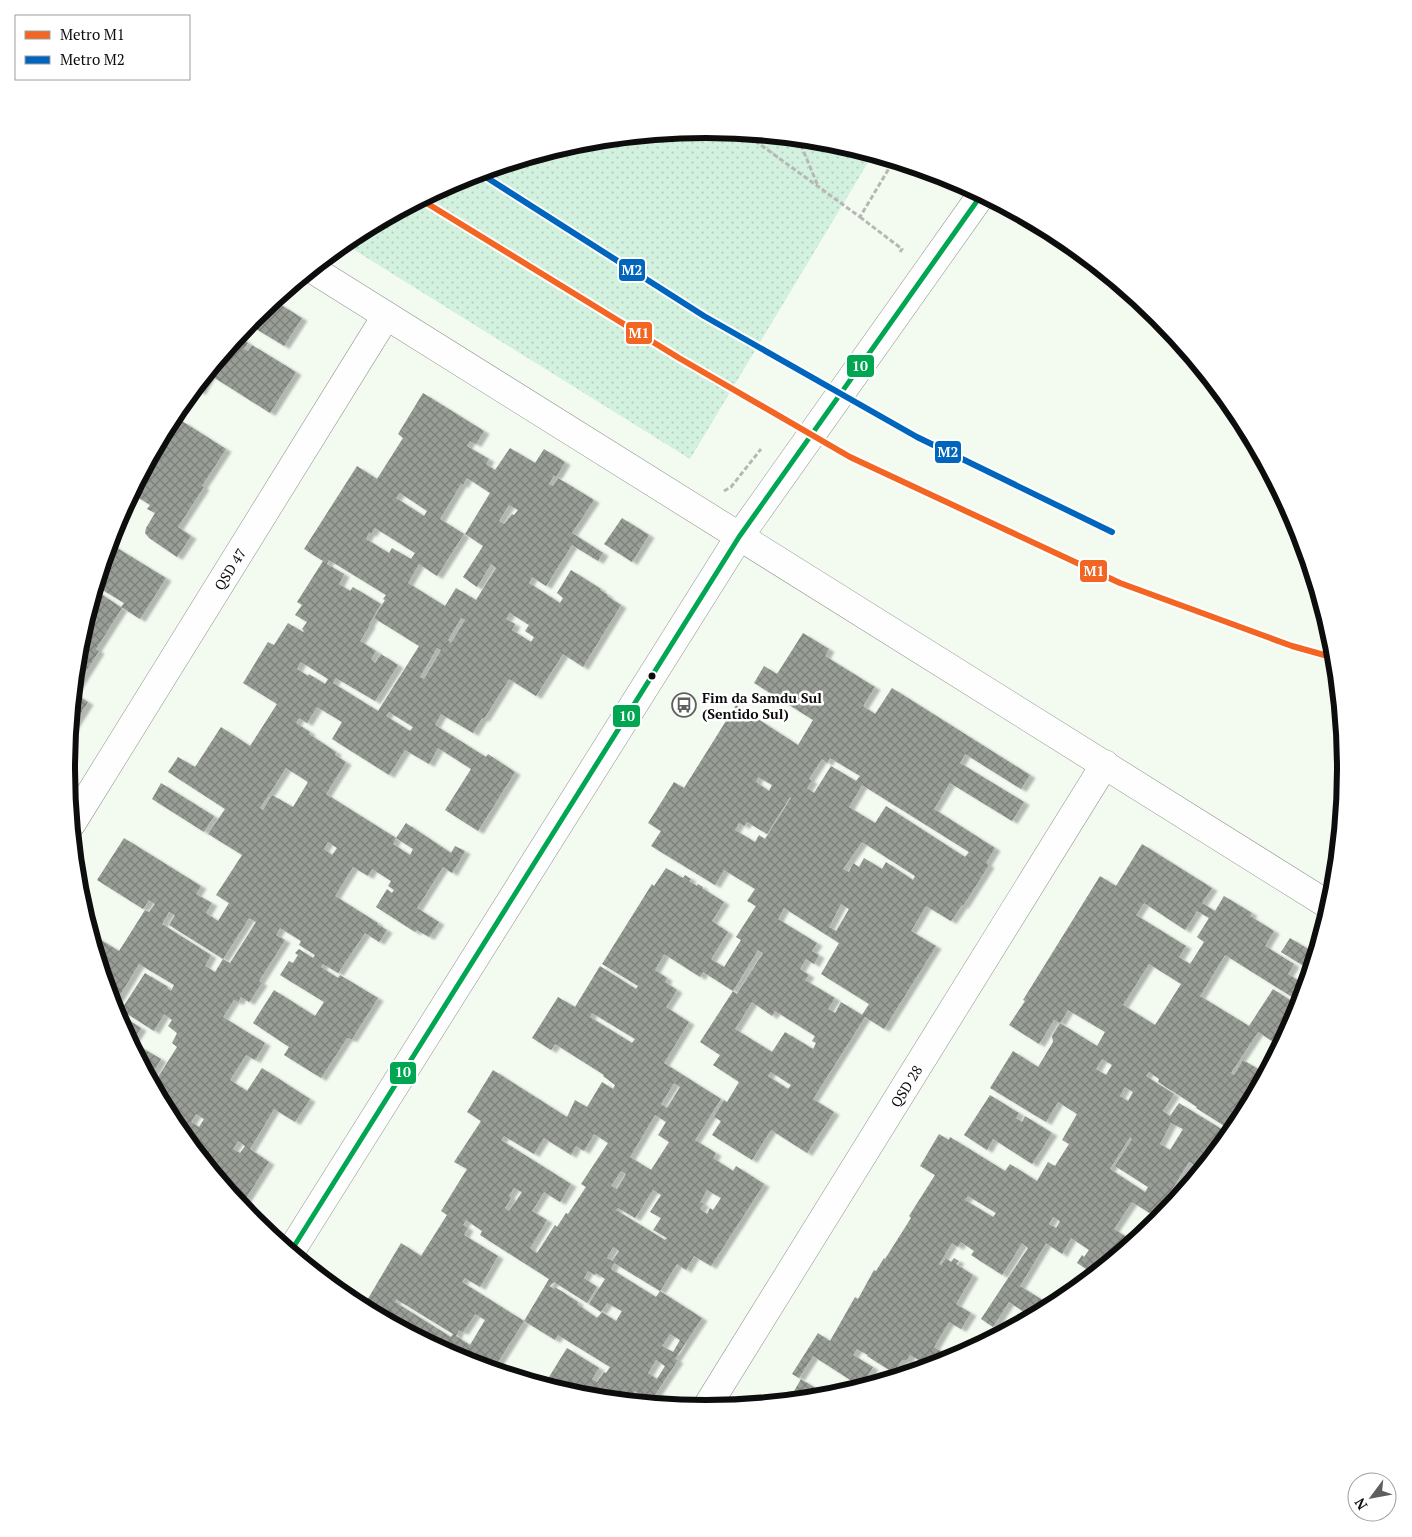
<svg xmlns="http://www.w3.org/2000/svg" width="1412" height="1537" font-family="'PT Serif',serif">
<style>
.park{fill:url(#park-dots)}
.building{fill:url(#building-cross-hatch);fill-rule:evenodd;filter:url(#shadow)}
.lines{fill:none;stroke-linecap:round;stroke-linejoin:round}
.minor-casing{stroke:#919490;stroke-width:29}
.path{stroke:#b7b8b6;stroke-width:3;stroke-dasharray:5 2.5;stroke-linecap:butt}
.minor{stroke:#fdfefd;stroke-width:28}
.bus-1-casing{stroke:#fff;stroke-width:9}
.bus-1{stroke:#00a651;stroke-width:5}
.metro-1-casing{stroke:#fff;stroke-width:10}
.metro-2-casing{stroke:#fff;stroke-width:10}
.metro-1{stroke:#f26522;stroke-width:6}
.metro-2{stroke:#0065bd;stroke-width:6}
.bus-dot{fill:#0d0d0d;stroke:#fff;stroke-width:2}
.labels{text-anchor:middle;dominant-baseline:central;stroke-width:5;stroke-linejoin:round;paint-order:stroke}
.street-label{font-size:14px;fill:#0d0d0d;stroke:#fff}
.poi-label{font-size:14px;font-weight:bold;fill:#0d0d0d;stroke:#fff;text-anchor:start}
.rim{fill:none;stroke:#0d0d0d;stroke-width:6}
.line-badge{stroke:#fff;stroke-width:2}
.badge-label{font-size:14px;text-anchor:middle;font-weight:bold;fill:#fff}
</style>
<defs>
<pattern id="park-dots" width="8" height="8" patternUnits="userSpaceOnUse" patternTransform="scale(1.25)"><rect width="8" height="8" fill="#d3f1df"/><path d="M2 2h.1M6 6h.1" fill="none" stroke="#b4cdbe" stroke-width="1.8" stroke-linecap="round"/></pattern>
<pattern id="building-cross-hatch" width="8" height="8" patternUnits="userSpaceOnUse" patternTransform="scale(1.25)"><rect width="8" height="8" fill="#999e97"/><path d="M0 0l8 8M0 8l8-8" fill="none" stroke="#7b7f7a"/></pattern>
<filter id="shadow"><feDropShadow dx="5.5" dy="3" stdDeviation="1" flood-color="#0004"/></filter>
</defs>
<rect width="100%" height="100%" fill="#f3fbf1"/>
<!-- park -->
<path class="park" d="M706,129L831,141L873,154L690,459L343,243L351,236L461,177L581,141Z"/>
<!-- building -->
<path class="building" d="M273,300L302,318L284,346L248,324L254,316Z
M240,337L248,343L244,349L248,351L252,345L296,372L270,413L210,375L200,392L194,388L233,341L236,343Z
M423,393L484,431L476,444L470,441L467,446L489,459L486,464L495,470L510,448L535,463L544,449L565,462L556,477L554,475L549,484L553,486L558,478L594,500L572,533L603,553L598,561L572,545L546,586L532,577L529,583L560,603L563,598L557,593L571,570L601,589L600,590L608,595L607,596L621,605L583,667L563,654L536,696L509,679L484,719L482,718L473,733L441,714L435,725L486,757L488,754L515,772L478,831L445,810L471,769L438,748L429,764L405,750L389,775L332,739L342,722L317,707L307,723L299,718L296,723L310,732L309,734L336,752L335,755L346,762L326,794L396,838L393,844L410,855L413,849L396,838L406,823L451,853L455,846L465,851L452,873L443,867L417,908L439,922L429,937L417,930L415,932L376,907L387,889L392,893L394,890L388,886L391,881L372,869L368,876L353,867L335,896L378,923L377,924L387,930L379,942L365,933L338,973L323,964L321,967L338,978L340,975L378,998L352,1039L347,1038L321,1078L284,1055L289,1047L253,1023L274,990L315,1016L324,1002L280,975L289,961L293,963L298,955L295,953L299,949L313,958L315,955L299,945L301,941L280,928L276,935L285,940L259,981L262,983L249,1002L241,997L238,1002L234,1000L223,1017L265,1043L255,1060L246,1055L230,1080L247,1091L262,1068L310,1099L295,1122L274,1109L250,1149L269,1162L243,1203L234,1197L221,1182L222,1180L218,1177L174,1124L153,1085L177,1047L172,1043L177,1033L168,1026L172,1020L164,1014L154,1031L121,1010L145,973L168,987L167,988L171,991L174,985L139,964L114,1005L112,1004L91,934L119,951L145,910L149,912L155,904L149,900L143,909L97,880L124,838L201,886L196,894L212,903L206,913L218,921L229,903L216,895L242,855L208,834L225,809L168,772L178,757L195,767L221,727L250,746L277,704L243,683L268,642L274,645L288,623L303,632L304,631L302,629L307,622L295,615L302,605L297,602L323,561L304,549L357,466L377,479L403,438L398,434ZM467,478L490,493L465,534L483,546L463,577L477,587L491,564L496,568L476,600L456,588L445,606L408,583L419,564L437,576L464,534L440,519L461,484L463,485ZM400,493L427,511L424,516L396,498ZM509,505L518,510L514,515L512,514L504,524L499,521ZM375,528L415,553L411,559L392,548L389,553L366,539L369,533L371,534ZM329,560L386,595L383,599L385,600L374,618L419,646L378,711L333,683L336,678L375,701L398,665L381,654L375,663L371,659L376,651L360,641L370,625L369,624L381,604L353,587L350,591L339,584L344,574L327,564ZM510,613L529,625L525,631L534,637L531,642L512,630L515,624L506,619ZM461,618L465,620L451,643L448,640ZM437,648L441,650L424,679L420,677ZM301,662L328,679L325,684L309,674L308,676L297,669ZM389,712L413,727L410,731L386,716ZM286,768L308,782L293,807L272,795L263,810L260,808ZM328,842L337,848L332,855L324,849ZM169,912L175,915L169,925L223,959L249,918L256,922L230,963L223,959L215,972L205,966L211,955L162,924ZM196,1114L204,1119L199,1127L191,1122ZM238,1141L245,1146L240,1153L233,1149Z
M182,421L226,449L202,486L204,487L178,527L191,536L177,557L149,538L145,533L146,528L155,513L147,509L150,505L131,493L162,435L170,440Z
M622,518L649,535L632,562L604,544Z
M109,543L166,578L140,619L121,607L124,603L96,586Z
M95,590L122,608L96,649L99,651L74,691L79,643Z
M803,633L829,649L825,656L875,687L863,706L875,714L892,688L1030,775L1021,789L965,754L960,763L1024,802L1012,821L950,783L934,809L995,848L986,863L989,865L963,906L962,905L951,921L926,906L911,931L936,946L884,1029L865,1017L813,1099L834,1112L807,1153L771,1130L752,1160L712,1135L721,1121L714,1117L724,1100L727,1102L739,1082L713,1065L720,1055L700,1042L733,991L737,994L763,953L758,950L733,991L703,972L700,977L664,954L655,970L667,978L665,982L677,990L666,1007L689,1022L664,1063L721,1099L695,1140L716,1153L713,1158L733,1171L736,1166L764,1184L711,1266L694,1256L686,1270L677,1264L660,1291L614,1263L611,1269L656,1297L660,1291L702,1318L675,1359L678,1360L651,1401L635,1391L629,1401L581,1396L544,1385L567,1348L599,1368L592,1379L597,1382L604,1372L606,1373L610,1367L558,1335L555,1340L524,1321L498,1362L521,1378L461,1359L363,1307L401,1243L421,1256L447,1215L441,1211L467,1169L454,1162L481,1121L467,1112L493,1070L567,1117L575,1100L587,1107L602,1082L613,1089L615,1085L603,1076L604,1075L555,1044L551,1050L532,1038L558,997L575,1007L600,966L636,989L638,986L602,964L652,884L654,886L666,868L683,878L685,875L691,879L689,881L697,886L698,884L703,887L702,888L724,902L712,921L728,932L711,959L724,967L741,940L736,937L756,906L747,901L755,889L724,870L715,885L651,846L661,831L648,823L674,782L684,788L736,705L798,745L813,720L754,683L764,666L777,674ZM830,758L860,776L856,781L831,766L814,793L807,788L812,781L809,779L822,759L827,763ZM758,777L772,785L769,791L756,782ZM862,785L969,852L965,857L886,806L875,823L849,807ZM790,797L791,798L765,839L759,835L755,842L735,830L739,823L744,826L747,822L767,834ZM862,842L915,876L913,880L886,862L882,869L864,858L859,867L853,863L849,872L843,869ZM841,904L849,909L836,931L829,927ZM784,908L839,943L821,974L869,1004L862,1015L841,1002L835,1013L828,1009L835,998L805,980L809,975L800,969L806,959L814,964L819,955L812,951L817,943L778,919ZM752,1002L772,1016L775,1011L815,1036L812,1041L816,1043L813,1049L785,1032L772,1052L735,1029ZM592,1013L635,1039L632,1043L590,1017ZM771,1072L791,1085L788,1089L768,1076ZM674,1083L680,1087L667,1108L661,1104ZM655,1115L666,1122L658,1135L669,1142L651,1170L630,1157ZM594,1134L608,1143L581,1184L586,1187L568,1214L566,1213L557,1227L555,1225L537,1253L530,1248L547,1220L532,1211L544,1192L560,1202L571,1184L501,1140L504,1136L534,1154L544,1138L571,1155L576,1146L584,1151ZM621,1171L626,1174L617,1189L611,1186ZM514,1188L522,1192L509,1211L505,1208L511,1198L509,1196ZM653,1190L661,1195L650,1212L661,1218L653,1230L667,1238L665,1240L616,1210L618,1208L635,1218ZM707,1190L721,1198L713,1210L710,1208L707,1214L700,1209L704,1204L700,1202ZM466,1220L482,1231L480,1235L549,1279L524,1321L462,1282L465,1278L480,1287L498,1256L464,1235L468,1228L463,1225ZM613,1247L619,1251L612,1261L607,1258ZM588,1271L595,1275L596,1273L605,1279L589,1304L601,1312L607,1303L622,1311L616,1321L602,1312L597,1318L577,1304L578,1302L555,1287L554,1289L550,1286L554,1282L587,1303L597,1287L584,1278ZM396,1299L453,1334L451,1337L395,1302ZM475,1314L485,1320L470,1345L456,1336L459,1330L463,1332ZM670,1334L680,1340L673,1352L662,1346ZM656,1360L665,1366L657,1379L648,1373Z
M74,693L88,702L70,731Z
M161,783L214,816L204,832L152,799Z
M1142,844L1212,888L1202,903L1215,911L1224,896L1252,913L1250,916L1274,931L1265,946L1294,964L1288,974L1306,985L1300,1002L1225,955L1200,996L1249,1026L1273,989L1299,1006L1297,1014L1280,1046L1258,1032L1231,1073L1234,1075L1243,1060L1265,1073L1257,1089L1252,1086L1235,1111L1240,1114L1244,1107L1246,1109L1238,1124L1201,1169L1189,1162L1163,1204L1169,1207L1158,1221L1150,1215L1151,1214L1132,1202L1114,1229L1133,1241L1094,1274L1077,1263L1082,1255L1084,1257L1089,1250L1071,1238L1062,1254L1046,1243L1020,1286L1052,1306L1002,1332L1011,1318L1014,1319L1018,1314L1021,1316L1024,1312L1009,1302L993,1327L981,1319L1028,1248L1022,1243L1002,1275L971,1255L974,1251L961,1242L958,1247L952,1243L939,1264L941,1265L946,1258L951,1262L954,1258L959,1261L956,1264L973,1275L956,1304L971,1313L961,1329L949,1322L934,1347L953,1359L929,1366L910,1355L907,1360H902L894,1373L867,1356L868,1355L857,1349L853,1355L873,1367L861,1387L813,1356L799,1378L792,1374L818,1333L830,1341L855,1297L858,1299L874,1270L876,1271L884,1258L885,1259L911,1218L909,1216L935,1175L920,1166L939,1134L949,1140L950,1137L1005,1171L1010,1164L1037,1181L1048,1162L1055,1166L1069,1144L1062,1140L1077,1114L1058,1102L1046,1122L990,1088L1013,1051L1038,1067L1053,1042L1052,1036L1060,1023L1097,1046L1105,1032L1068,1010L1060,1023L1054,1020L1039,1044L1009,1025L1025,1001L1023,1000L1100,876L1116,886ZM1144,903L1185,930L1197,911L1209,918L1197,937L1204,942L1190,964L1179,957L1186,946L1136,915ZM1149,964L1181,984L1155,1025L1123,1005ZM1102,1059L1112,1065L1106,1075L1096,1069ZM1149,1072L1159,1079L1158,1082L1197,1107L1196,1108L1229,1129L1224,1137L1220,1135L1223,1130L1179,1103L1170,1116L1163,1111L1174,1094L1146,1076ZM1125,1087L1133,1092L1128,1101L1120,1096ZM1171,1123L1183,1129L1170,1150L1160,1144ZM1130,1137L1132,1139L1115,1166L1148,1187L1145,1192L1110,1169ZM968,1196L996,1213L993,1217L965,1200ZM1053,1217L1060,1221L1056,1228L1049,1224Z
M1290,938L1315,953L1310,970L1281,952Z
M114,1011L141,1028L132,1042L161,1059L150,1078Z
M990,1095L1019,1113L1016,1118L1022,1122L1025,1116L1052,1133L1032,1164L993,1139L987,1150L964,1135Z
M880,1372L890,1378L872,1383Z
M801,1379L828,1396L789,1400L787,1392L794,1391Z"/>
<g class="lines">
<!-- minor casing -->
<g class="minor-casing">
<g id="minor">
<path d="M312,269L1330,906"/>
<path id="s1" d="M72,823L386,316"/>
<path d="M291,1251L739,537L982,194"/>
<path id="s2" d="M706,1408L1105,764"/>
</g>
</g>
<!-- path -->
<path class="path" d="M743,132L860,217L894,160
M798,138L818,186
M860,217L902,249L900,252
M724,491L731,487L761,449"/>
<!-- minor -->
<use href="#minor" class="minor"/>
<!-- bus-1 casing -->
<g class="bus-1-casing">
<path id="bus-1" d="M291,1251L739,537L982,194"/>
</g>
<!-- bus-1 -->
<use href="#bus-1" class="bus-1"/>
<!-- metro-1 casing -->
<g class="metro-1-casing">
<path id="metro-1" d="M420,199L679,358L850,457L1120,583L1292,646L1335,658"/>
</g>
<!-- metro-2 casing -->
<g class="metro-2-casing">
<path id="metro-2" d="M478,172L704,316L917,437L1112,532"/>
</g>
<!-- metro-1 -->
<use href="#metro-1" class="metro-1"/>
<!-- metro-2 -->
<use href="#metro-2" class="metro-2"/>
</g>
<!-- icons -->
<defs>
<g id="bus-ring" transform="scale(1.25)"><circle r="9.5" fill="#fff" stroke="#5e605d" stroke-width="1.5"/><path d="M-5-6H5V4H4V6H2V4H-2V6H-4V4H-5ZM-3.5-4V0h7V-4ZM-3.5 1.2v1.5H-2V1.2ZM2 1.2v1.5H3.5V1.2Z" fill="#5e605d"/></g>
</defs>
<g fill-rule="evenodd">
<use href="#bus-ring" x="684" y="705"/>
</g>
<!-- markers -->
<circle class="bus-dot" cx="652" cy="676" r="4.5"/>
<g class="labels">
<!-- street labels -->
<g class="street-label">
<text stroke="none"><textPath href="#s1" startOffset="299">QSD 47</textPath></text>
<text stroke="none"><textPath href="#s2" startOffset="379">QSD 28</textPath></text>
</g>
<!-- poi labels -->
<g class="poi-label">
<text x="702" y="697">Fim da Samdu Sul<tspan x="702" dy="16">(Sentido Sul)</tspan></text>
</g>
</g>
<!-- crop -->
<path d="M0 0H1412V1537H0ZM75 769a631 631 0 1 1 1262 0a631 631 0 1 1-1262 0Z" fill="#fff" fill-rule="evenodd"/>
<path class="rim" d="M75 769a631 631 0 1 1 1262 0a631 631 0 1 1-1262 0Z"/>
<g class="line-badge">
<rect x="618" y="258" width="28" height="24" rx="5" fill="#0065bd"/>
<rect x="625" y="321" width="28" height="24" rx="5" fill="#f26522"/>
<rect x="846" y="354" width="29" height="24" rx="5" fill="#00a651"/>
<rect x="934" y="440" width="28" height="24" rx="5" fill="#0065bd"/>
<rect x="1079" y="559" width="29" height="24" rx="5" fill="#f26522"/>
<rect x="612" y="704" width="29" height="24" rx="5" fill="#00a651"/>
<rect x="389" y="1061" width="28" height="24" rx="5" fill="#00a651"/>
</g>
<g class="badge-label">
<text x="632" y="275">M2</text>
<text x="639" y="338">M1</text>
<text x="860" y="371">10</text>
<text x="948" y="457">M2</text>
<text x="1094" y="576">M1</text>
<text x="627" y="721">10</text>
<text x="403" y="1077">10</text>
</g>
<!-- legend -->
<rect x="15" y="15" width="175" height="65" fill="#ffffff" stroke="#9e9e9e"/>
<rect x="25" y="31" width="25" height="8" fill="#f26522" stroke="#9e9e9e"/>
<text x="60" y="40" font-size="15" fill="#0d0d0d">Metro M1</text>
<rect x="25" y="56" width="25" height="8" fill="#0065bd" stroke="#9e9e9e"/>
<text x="60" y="65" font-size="15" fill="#0d0d0d">Metro M2</text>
<!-- north arrow -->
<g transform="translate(1372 1497) rotate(238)"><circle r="24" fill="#ffffff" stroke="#9e9e9e"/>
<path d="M0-4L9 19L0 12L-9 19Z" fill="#5e605d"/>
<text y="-8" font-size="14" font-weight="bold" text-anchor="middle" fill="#0d0d0d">N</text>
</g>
</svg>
